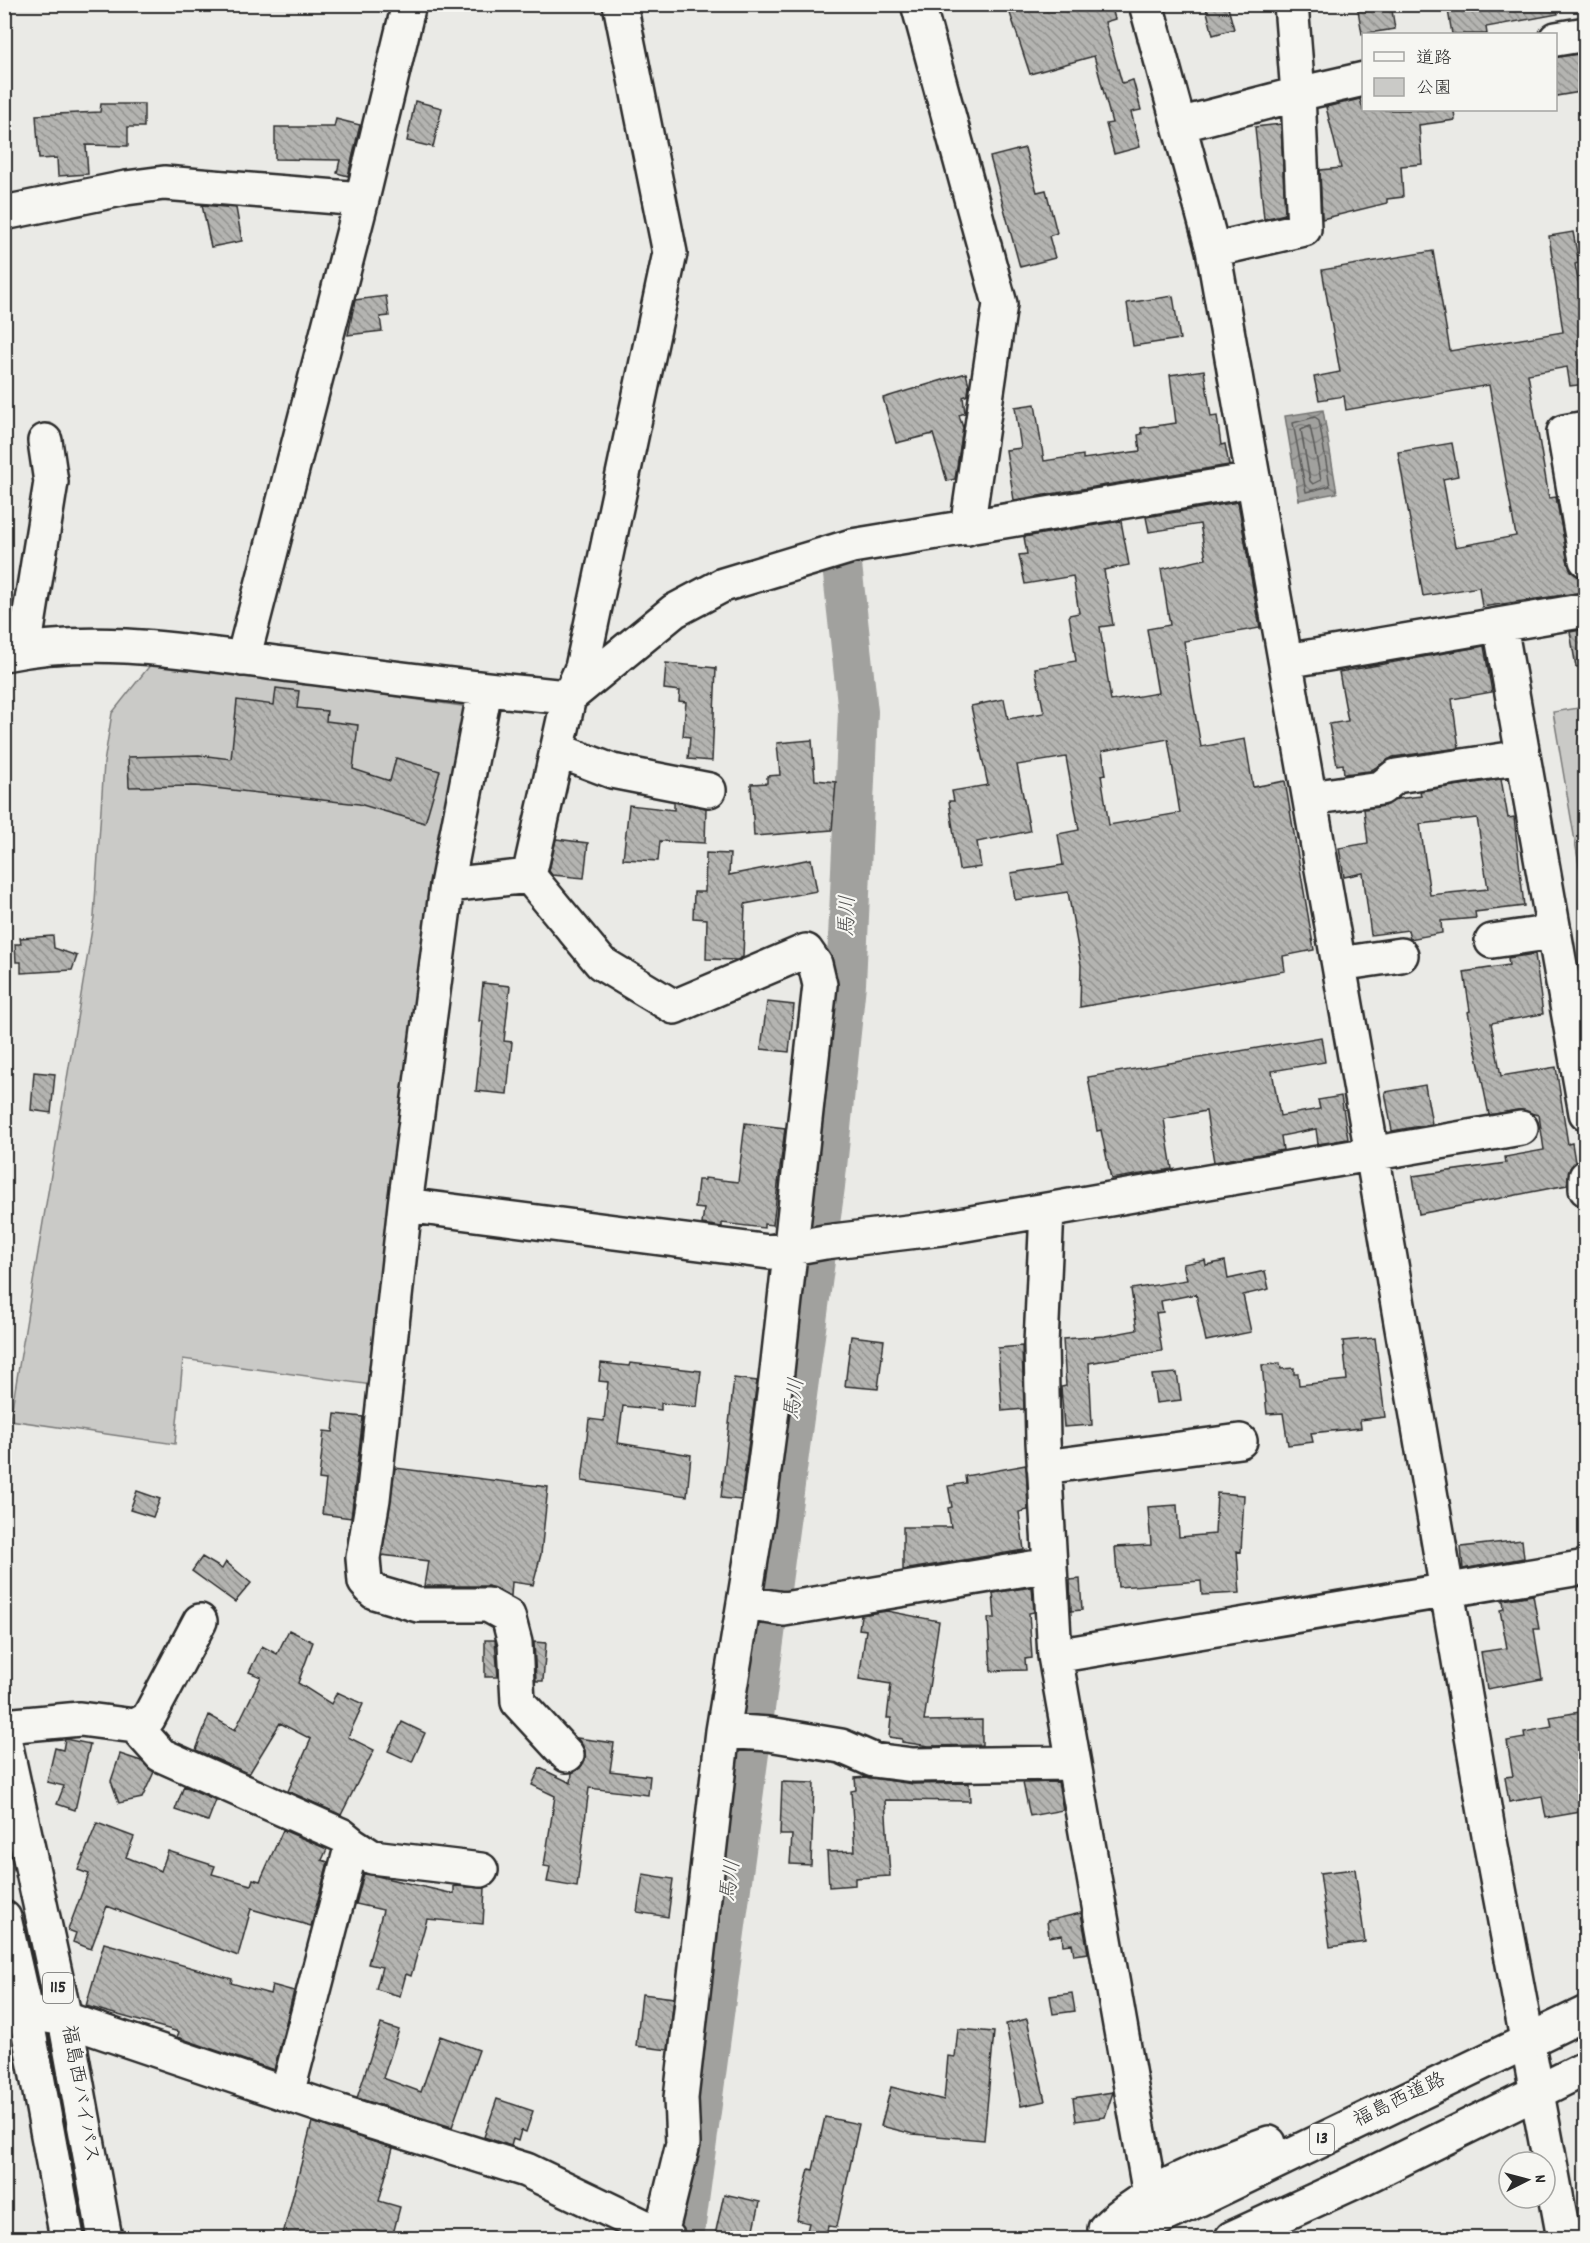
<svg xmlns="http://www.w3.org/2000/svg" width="1590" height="2243" font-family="Dekko,'Klee One',sans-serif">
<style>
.green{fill:#cacac7;stroke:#7a7a79;stroke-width:1.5}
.water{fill:url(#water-waves);stroke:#727270;stroke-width:1.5}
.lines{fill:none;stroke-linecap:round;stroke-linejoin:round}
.shore{stroke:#5a5a59;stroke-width:1.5}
.river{stroke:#a1a19e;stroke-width:40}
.building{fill:url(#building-back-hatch);stroke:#2b2b2b;stroke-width:1.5;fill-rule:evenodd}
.minor-casing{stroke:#2b2b2b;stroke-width:38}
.highway-casing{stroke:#2b2b2b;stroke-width:38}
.minor{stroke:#f6f6f2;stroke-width:33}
.highway{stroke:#f6f6f2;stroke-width:33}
.labels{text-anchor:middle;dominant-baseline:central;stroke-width:4.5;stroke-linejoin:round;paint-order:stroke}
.shield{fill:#f6f6f2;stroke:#686867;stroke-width:1.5}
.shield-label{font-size:18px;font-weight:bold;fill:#2b2b2b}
.street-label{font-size:20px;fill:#2b2b2b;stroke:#f6f6f2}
.water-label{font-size:21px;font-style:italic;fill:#545453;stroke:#f6f6f2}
</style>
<defs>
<pattern id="water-waves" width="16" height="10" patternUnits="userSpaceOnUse" patternTransform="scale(1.5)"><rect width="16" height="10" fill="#a1a19e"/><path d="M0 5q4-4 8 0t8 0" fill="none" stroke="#838381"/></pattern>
<pattern id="building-back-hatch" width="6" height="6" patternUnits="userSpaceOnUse" patternTransform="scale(1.5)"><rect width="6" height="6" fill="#b4b4b1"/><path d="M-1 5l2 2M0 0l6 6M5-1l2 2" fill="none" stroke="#939390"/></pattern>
</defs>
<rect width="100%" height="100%" fill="#eaeae6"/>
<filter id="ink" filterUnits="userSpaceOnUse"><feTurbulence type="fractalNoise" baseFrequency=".0167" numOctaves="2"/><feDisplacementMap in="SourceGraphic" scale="12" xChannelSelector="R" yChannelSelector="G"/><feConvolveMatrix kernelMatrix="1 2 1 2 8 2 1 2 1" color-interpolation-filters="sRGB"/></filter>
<g filter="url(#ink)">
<!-- green -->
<path class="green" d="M155,659L249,676L469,707L372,1385L183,1359L175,1444L10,1420L94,917L104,763L112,713Z
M1585,707H1586L1585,900L1553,712Z"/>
<!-- water -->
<path class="water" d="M1323,410L1337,493L1299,500L1285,416Z"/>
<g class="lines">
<!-- shore -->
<path class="shore" d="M1315,417L1319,420L1330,486L1306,492L1293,423Z
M1310,426L1321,480L1313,484L1310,481L1301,430Z"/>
<!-- river -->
<path class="river" d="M684,2238L825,1186L846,984L858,712L841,556"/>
</g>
<!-- building -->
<path class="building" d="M1007,4H1111L1115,19L1105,22L1122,83L1133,80L1141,110L1131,112L1140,147L1114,154L1106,124L1112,123L1094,56L1030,74Z
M1205,4H1227L1234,29L1213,35Z
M1357,4H1391L1395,29L1362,34Z
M1447,4H1557L1558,14L1486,27L1487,34H1452Z
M1586,53V91L1556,96V57Z
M1360,99L1363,110H1454L1455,120L1419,125L1422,164L1401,166L1403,197L1387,199V203L1322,219L1320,170L1341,168L1326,107Z
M415,101L442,108L433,147L407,141Z
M101,104H144V127H128V146L86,145L88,174L58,176L57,158L39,159L36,115L100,112Z
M336,119L360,125L348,176L337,173L340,160L275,159V127H334Z
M1281,124L1285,214L1264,219L1255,127Z
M1025,148L1037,192L1046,190L1057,233L1049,236L1055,258L1020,267L990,157Z
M202,205L236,208L242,241L211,247Z
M1573,232L1579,263L1575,264L1586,322V384L1570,386L1567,367L1528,374L1549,498L1556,497L1568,563L1572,572L1581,578L1584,592L1482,607L1479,587L1423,596L1398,452L1452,443L1458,476L1443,479L1455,547L1516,536L1489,385L1346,410L1344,396L1319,400L1314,377L1340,372L1322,270L1433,251L1450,351L1563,332L1549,236Z
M386,296L389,316L380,317L382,331L348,335L355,300Z
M1173,296L1180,339L1133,346L1127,303Z
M1204,370L1211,417L1217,416L1221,445L1225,444L1229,465L1014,500L1006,450L1021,448L1015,407L1035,404L1044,461L1083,455V459L1140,451L1138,435L1142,434L1141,428L1176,423L1170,375Z
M966,373L969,385L968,395L963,397L965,413L959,415L963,428L955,479L947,481L933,434L896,443L883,398Z
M1238,502L1260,628L1184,641L1192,696L1201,747L1245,739L1253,787L1285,781L1314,950L1283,956L1285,971L1080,1007L1081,965L1068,892L1015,900L1011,873L1063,865L1058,834L1079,830L1066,757L1017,765L1030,831L977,842L981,867L959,870L949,801H954L952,791L988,785L971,706L1004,699L1008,719L1044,713L1035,668L1076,661L1069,615L1079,613L1073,576L1025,584L1019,555L1027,554L1024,537L1121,521L1129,565L1104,570L1113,625L1100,627L1111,701L1158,693L1147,629L1170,625L1161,569L1206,559L1200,524L1149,532L1146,517ZM1168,739L1180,813L1109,825L1101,775L1106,774L1102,751Z
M1586,629V666L1576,667L1570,632Z
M1484,646L1492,692L1452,699L1459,748L1393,757L1370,771L1344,774L1343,764L1337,765L1329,724L1348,721L1339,672Z
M666,663L716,668L712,761L688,759L690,737L683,736L686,702L679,701L680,691L664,689Z
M276,688L299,691L297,708L327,711L326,721L358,725L353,769L390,781L396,758L440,771L425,823L359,804L196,786L129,787L128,757L199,755L231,759L237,700L274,705Z
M812,740L815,780L836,782L832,830L754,836L751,784L767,783V776L780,775L777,743Z
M1501,779L1508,818L1514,817L1524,906L1475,912L1476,918L1441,921L1442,933L1410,939L1408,930L1371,935L1363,873L1344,877L1339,848L1368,843L1364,809L1384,806L1397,799L1421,796L1420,791ZM1477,818L1488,889L1430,895L1420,824Z
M674,802L706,808L705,843L660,841L658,861L623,859L629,805L674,810Z
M556,839L588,843L584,878L552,875L549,871Z
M706,853L730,854L729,875L811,859L817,891L745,904L743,957L737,960L706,959L707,919L693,918L694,892H705Z
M53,936L54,948L77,956L72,970L21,973V962H16L15,944H21L20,938Z
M1535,954L1543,1014L1491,1023L1501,1076L1556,1067L1568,1144L1572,1143L1575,1162L1570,1168L1567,1185L1419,1214L1413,1176L1506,1163L1505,1157L1544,1150L1539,1115L1518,1110L1489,1115L1468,1012L1470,1011L1464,972L1509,965L1508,958Z
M483,983L510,986L504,1041L512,1042L507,1094L476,1091L483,1021H479Z
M767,1002L794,1005L789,1052L761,1049Z
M1321,1037L1325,1062L1272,1071L1280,1116L1320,1109L1318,1100L1341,1096L1348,1139L1318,1144L1316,1129L1281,1136L1283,1150L1214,1162L1206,1111L1164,1119L1172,1169L1111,1179L1101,1130L1097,1131L1088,1077Z
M34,1072L55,1074L51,1113L31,1110Z
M1425,1085L1432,1124L1392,1131L1385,1092Z
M745,1123L785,1128L773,1225L764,1224V1228L722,1223V1227L702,1224L704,1209L695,1208L698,1180H705V1178L738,1182Z
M1205,1260L1206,1265L1225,1261L1228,1279L1265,1271L1269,1289L1243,1295L1251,1332L1206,1341L1196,1294L1161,1301L1163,1312L1156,1313L1162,1351L1089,1363L1092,1425L1064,1427L1061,1387L1066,1386L1063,1339L1105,1336L1137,1330L1131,1289L1187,1280L1183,1264Z
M851,1336L884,1340L878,1389L845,1386Z
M1375,1338L1385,1417L1360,1420L1361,1428L1311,1433L1313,1442L1288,1445L1283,1413L1267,1414L1262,1365L1280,1364L1281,1369L1294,1368V1374H1298L1299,1385L1347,1380L1343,1341Z
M1022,1346L1024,1409L1002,1411L998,1348Z
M601,1363L629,1366L630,1363L701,1371L697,1407L661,1403V1410L623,1406L618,1443L691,1455L687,1496L582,1481L589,1419L604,1421L608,1382L599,1381Z
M1177,1373L1181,1400L1156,1403L1152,1375Z
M734,1378L757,1381L741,1500L721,1498Z
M335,1414L363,1417L351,1518L322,1514L326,1480L319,1479L324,1431L333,1432Z
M1026,1465L1028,1510L1019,1512L1024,1550L903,1570V1527H951L948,1508L952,1507L948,1486L966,1483L965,1476Z
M395,1468L548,1487L541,1554L533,1585L512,1582L511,1596L488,1586H424L428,1561L382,1555Z
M137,1491L160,1499L153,1517L130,1510Z
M1217,1493L1244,1495L1241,1552L1237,1551L1240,1593L1202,1595L1201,1581L1118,1587L1115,1547L1151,1545L1148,1507L1177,1505L1179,1537L1215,1534Z
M1522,1540L1524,1558L1463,1569L1461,1547Z
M202,1557L222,1569L226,1562L251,1583L235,1602L192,1571Z
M1080,1579L1082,1610L1071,1611L1070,1580Z
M1032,1587L1034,1612L1029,1613L1032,1658L1025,1659L1026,1670L991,1671L988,1618H995L993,1593Z
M1533,1595L1539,1629H1534L1542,1679L1487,1689L1481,1652L1507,1648L1500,1610L1504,1609L1503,1600Z
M887,1611L939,1621L924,1721L982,1720V1745L929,1746L902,1742V1739L889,1737L891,1718H887L891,1684L859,1679L866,1630L859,1629L861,1615Z
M289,1630L313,1642L298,1683L331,1704L337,1692L363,1704L348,1737L374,1750L341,1815L288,1791L311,1739L280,1723L249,1774L196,1750L209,1715L235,1730L261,1677L249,1672L262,1646L277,1654Z
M485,1640H495L498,1677H485Z
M534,1642L546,1643L543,1681H536Z
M1586,1711V1811L1546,1818L1542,1796L1509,1802L1505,1777L1513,1776L1507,1741L1525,1738L1524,1732L1552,1727L1550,1717Z
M402,1722L425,1733L412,1762L388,1751Z
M577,1738L614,1743L610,1771L650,1776L648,1795L589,1788L577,1887L547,1882L550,1867L544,1866L555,1796L532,1785L540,1768L571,1783L572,1773L580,1768L585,1760V1750Z
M65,1739L90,1744L75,1810L57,1804L64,1786L47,1782L55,1748L63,1750Z
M120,1754L141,1761L154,1772L142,1798L119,1803L111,1781Z
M866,1777L913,1784L969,1783L970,1801L885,1800L890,1876L855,1878V1885L829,1887L827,1852L855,1851L851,1791L856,1790L855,1778Z
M782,1782L814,1783L811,1865L790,1864L792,1835H780Z
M1058,1782L1063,1810L1030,1816L1023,1783Z
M184,1786L216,1800L208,1821L175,1810Z
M97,1823L134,1837L126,1857L161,1871L168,1851L215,1866L212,1874L251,1885L253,1879L260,1881L283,1830L327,1849L322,1860L328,1862L311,1926L251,1909L238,1956L107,1906L91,1949L73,1942L76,1933L68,1930L89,1874L78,1870Z
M1355,1869L1365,1942L1330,1947L1320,1873Z
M364,1873L454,1894V1886L485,1888L483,1924L427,1919L411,1976L406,1974L400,1996L376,1989L382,1967L368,1964L383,1910L356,1904Z
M643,1874L673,1879L668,1917L637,1912Z
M1081,1913L1088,1953L1074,1955L1072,1944L1063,1945L1062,1935L1049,1937L1047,1921Z
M104,1943L232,1979L231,1983L270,1994L272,1985L294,1991L274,2070L177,2037L179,2032L86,2006Z
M1072,1993L1075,2011L1053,2014L1050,1996Z
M642,1994L674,1998L668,2050L636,2046Z
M1027,2019L1045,2101L1021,2106L1006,2024Z
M381,2024L399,2030L383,2078L421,2092L440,2036L479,2050L452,2127L357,2098Z
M958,2029L994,2032L984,2140L913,2134L881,2126L891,2087L944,2100L948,2056L955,2057Z
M1113,2092L1105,2117L1076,2121L1073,2098Z
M497,2099L533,2111L526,2132L521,2130L518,2141L513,2139L511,2146L484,2137Z
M825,2117L859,2124L837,2227L828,2226L826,2235L807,2231L809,2223L797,2220L809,2169L813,2170Z
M312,2122L393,2148L379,2201L400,2207L392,2238H282Z
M724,2194L760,2202L752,2238L715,2235Z"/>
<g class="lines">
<!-- minor casing -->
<g class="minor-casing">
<path id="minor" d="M918,4L1000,304L967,528
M1146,4L1213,250L1372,1153L1488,1830L1564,2238
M1556,39L1586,34
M1179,125L1298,94L1291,4
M4,213L126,188L164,183L362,199
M1213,250L1304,229L1298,94L1364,79
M1586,428L1564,432L1586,560
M1500,625L1586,1113
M24,650L51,482L45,441
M4,654C95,635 185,651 276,663C373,675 471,689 569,697L582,668L670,253L620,4
M243,659L362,199L409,4
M1286,661L1586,610
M485,690L447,885L405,1205L373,1499L363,1558L365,1582L374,1592L418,1605H488L508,1616L515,1643L518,1702L567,1755
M557,750L612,771L709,790
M1310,798L1381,788L1396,776L1523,757
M447,885L529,876
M1492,941L1554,932
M1339,964L1401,955
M1586,1177V1189
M405,1205L769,1252L825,1242L942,1228L1521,1128
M1047,1210L1041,1344L1043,1441L1055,1656L1150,2195
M1044,1467L1240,1441
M744,1603L784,1609L1050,1565
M1055,1656L1586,1567
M4,1726L80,1719L135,1726L148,1719L200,1621
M135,1726L161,1755L341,1835L352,1844
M723,1731L769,1734L841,1746L873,1760L913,1765L1073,1763
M4,2009L65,2019L340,2112L526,2170L668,2238
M287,2094L352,1844L372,1857L481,1870
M660,2238L683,2144L681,2098L723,1731L757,1523L776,1380L820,985L815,964L806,951L674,1007L601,963L529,876L569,697L674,611L723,585L852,546L1254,480"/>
</g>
<!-- highway casing -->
<g class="highway-casing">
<path id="highway" d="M4,1738L65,2019L105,2238
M4,1918L25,2011L67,2238
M1105,2229C1142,2191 1219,2160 1269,2143
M1118,2238L1586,2013
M1232,2238L1361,2179L1586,2068"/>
</g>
<!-- minor -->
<use href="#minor" class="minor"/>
<!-- highway -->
<use href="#highway" class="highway"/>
</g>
</g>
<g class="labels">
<!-- shield labels -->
<g class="shield">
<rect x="43" y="1973" width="30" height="30" rx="4.5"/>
<rect x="1310" y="2124" width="24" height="30" rx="4.5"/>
</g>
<g class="shield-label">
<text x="58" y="1988">115</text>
<text x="1322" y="2139">13</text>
</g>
<!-- street labels -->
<g class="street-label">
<text transform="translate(79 2094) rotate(80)">福島西バイパス</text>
<text transform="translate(1400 2101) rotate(-26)">福島西道路</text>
</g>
<!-- water labels -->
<g class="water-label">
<text transform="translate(849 916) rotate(-88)">馬川</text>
<text transform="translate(796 1399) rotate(-82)">馬川</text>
<text transform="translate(732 1881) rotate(-82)">馬川</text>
</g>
</g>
<!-- margin -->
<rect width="1590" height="2243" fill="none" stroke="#f6f6f2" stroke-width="24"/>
<rect x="12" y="12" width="1566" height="2219" fill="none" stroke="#2b2b2b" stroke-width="2" filter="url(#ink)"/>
<!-- legend -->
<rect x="1362" y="33" width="195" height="78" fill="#f6f6f2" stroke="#a5a5a2" stroke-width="1.5"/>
<rect x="1374" y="52" width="30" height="9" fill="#f6f6f2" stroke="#a5a5a2" stroke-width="1.5"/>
<text x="1416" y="63" font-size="18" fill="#2b2b2b">道路</text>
<rect x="1374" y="78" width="30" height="18" fill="#cacac7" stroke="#a5a5a2" stroke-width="1.5"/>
<text x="1416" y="93" font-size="18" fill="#2b2b2b">公園</text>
<!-- north arrow -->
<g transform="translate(1527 2180) rotate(84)"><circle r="28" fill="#f6f6f2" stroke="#a5a5a2" stroke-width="1.5"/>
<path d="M0-4.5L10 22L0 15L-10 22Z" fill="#2b2b2b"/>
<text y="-9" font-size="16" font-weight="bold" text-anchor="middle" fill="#2b2b2b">N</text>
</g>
</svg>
